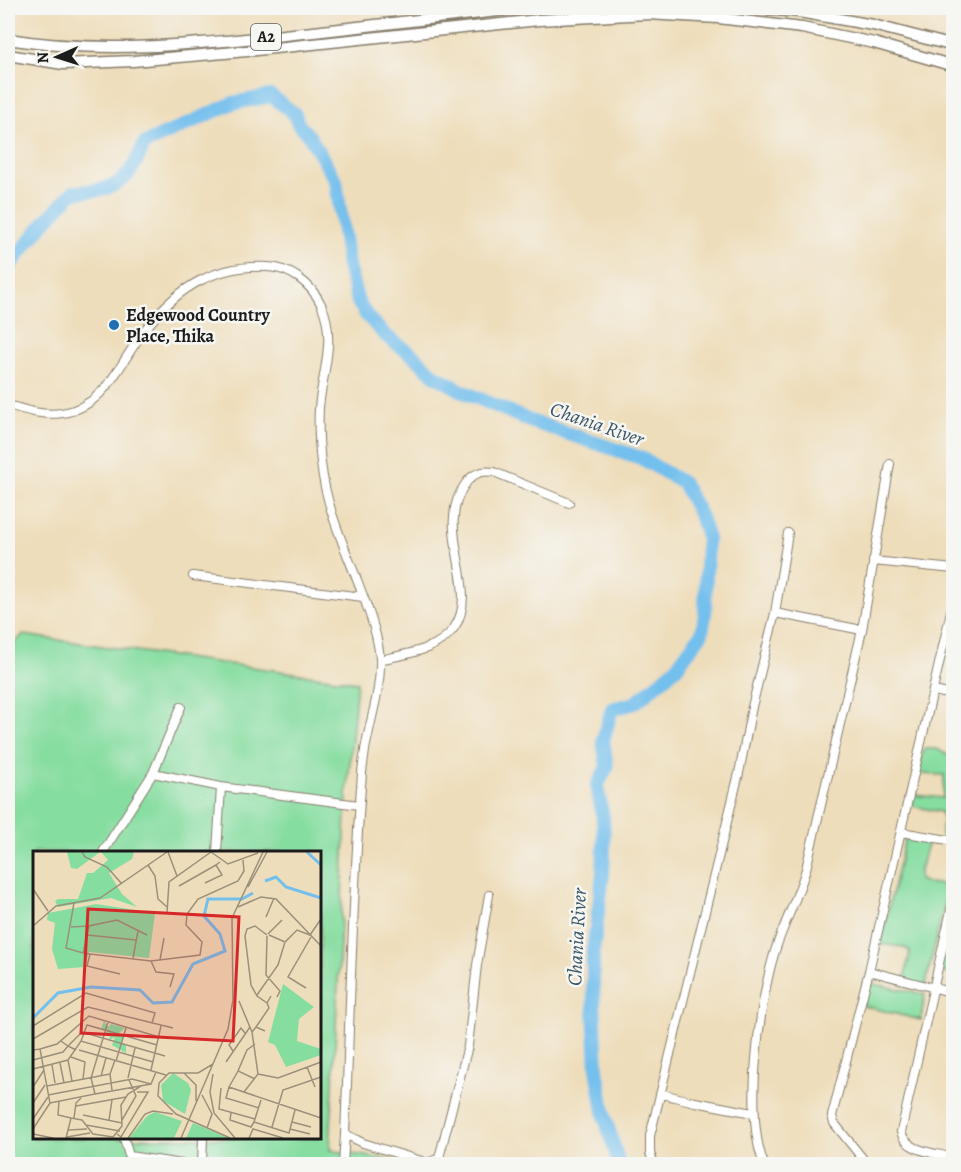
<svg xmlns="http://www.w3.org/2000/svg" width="961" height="1172" font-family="Alegreya,serif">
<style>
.green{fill:#86dda0;stroke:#517c5e;stroke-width:1.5;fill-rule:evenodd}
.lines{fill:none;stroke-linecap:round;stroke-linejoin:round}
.river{stroke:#73bfed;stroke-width:14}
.minor-casing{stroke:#857c6b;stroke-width:10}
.highway-casing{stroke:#857c6b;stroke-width:13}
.minor{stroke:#fff;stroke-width:8}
.highway{stroke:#fff;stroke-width:10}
.poi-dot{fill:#1f6fb2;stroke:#f6f6f2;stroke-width:2}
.labels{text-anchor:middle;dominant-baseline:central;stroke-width:5;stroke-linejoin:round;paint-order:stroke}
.shield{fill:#f6f6f2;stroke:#5d5d5c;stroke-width:1.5}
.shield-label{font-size:16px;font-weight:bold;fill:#1c1c1c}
.poi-label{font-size:18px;font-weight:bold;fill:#1c1c1c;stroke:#f6f6f2;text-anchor:start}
.water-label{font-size:20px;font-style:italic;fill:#3a5565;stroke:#f6f6f2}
.inset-river{fill:none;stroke:#73bfed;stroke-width:3}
.inset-road{fill:none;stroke:#9a907b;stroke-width:1.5}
.view{fill:#d62828;fill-opacity:0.15;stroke:#d62828;stroke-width:3}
.inset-edge{fill:none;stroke:#1c1c1c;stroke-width:3}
</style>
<rect width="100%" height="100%" fill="#f6f6f2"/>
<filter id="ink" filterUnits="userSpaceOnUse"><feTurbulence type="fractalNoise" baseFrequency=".0167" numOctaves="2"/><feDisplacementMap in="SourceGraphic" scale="12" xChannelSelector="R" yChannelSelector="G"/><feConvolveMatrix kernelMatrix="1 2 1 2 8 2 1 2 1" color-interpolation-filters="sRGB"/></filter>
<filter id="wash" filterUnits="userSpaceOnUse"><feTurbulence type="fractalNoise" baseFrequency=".008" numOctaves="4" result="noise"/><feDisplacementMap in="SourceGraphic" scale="24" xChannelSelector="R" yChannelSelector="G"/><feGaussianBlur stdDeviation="1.35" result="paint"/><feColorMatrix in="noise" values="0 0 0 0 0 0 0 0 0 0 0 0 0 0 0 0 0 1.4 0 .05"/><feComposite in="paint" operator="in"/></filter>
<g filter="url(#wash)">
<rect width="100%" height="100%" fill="#eeddba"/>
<!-- green -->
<path class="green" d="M23,635L357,682L347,794L330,1150L413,1164H8V648ZM34,852H320V1138H34Z
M924,749H937L951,757L953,755V837L941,835L943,821L941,812L912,806L913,795L943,798L944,775L918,774Z
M905,838L924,841L927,845L919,873V880L927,883L949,885L925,987L899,983L905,977L910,951L903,947L880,944Z
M953,892V975L936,970Z
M868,983L925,994L921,1020L863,1006Z"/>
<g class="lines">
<!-- river -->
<path class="river" d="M8,268L44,223L73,192C115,191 129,184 144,144L233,103L271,96L295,114L298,124L310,137L336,181L348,266L358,302L367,316L386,336L414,356L434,375L464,392L530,421L641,458L683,483L701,517L707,536L705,614L702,633L676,668L654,687L635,703L612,709L603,740L607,767L597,786L603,818L604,844L603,874L593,952V985L597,1069L605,1117L619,1164"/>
</g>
</g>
<g filter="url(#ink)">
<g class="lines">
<!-- minor casing -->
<g class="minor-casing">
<path id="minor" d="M8,405C25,410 43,416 62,413C103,407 118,368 139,338C171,292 210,264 268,267C291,268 311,284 321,304C337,339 322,373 319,408C318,426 319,445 321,463C326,509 346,550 362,593C370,614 378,636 380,659C381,681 375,704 370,726C365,746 362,767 361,787C352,903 350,1019 345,1134L363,1143L428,1163L439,1158L468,1046L477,965L489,895
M873,561L954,569
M193,576L363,597
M775,613L788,533
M380,660C405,654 438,651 454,628C482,588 432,528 466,483C473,473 482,470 494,472L569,503
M933,691L954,695
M153,773L221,787L359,805
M901,832L954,841
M103,852L153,773L181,707
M217,852L221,787
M954,897L901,1132C906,1152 937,1153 954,1158
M869,971L954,993
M662,1094L695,1102L753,1113
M124,1138L129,1156L182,1164
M202,1164L203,1138
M343,1164L345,1134
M654,1164L650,1153V1136L739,773L752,707L775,613L862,630
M764,1164C744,1116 759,1002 775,951C784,923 798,897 806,869L862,630L890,464
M867,1164L834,1123L832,1116L869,971L954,598"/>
</g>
<!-- highway casing -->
<g class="highway-casing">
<path id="highway" d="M748,8L799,12L873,25L954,46
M8,39C99,54 192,45 284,35C364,27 443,17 523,8
M8,55L63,64L133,61L247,51L539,20L647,14L718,18L802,28L874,43L954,66"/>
</g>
<!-- minor -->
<use href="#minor" class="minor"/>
<!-- highway -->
<use href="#highway" class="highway"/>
</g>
</g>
<!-- markers -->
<circle class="poi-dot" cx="114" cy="325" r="6"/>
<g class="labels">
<!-- shield labels -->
<rect class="shield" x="251" y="24" width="30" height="26" rx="4.5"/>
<g class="shield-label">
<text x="266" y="37">A2</text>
</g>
<!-- poi labels -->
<g class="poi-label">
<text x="126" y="315">Edgewood Country<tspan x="126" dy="21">Place, Thika</tspan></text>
</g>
<!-- water labels -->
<g class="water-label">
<text transform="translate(597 424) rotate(19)">Chania River</text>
<text transform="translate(577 937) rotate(-87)">Chania River</text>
</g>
</g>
<!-- overview -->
<g transform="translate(33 851)">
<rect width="288" height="288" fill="#eeddba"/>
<path d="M34,1H67L44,18L38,17ZM68,1H101L99,8L76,22L89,43L104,56L78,47L25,56L22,50L25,48H45L54,22H60L75,9ZM63,53L122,62L116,107L56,101L52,116L25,118L19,98L22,72L14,69L15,62ZM250,133L281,156L266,168L264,190L288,198V204L253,216L242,194L235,191ZM71,170L75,176L78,173L92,177L85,183L91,184L88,192L93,194V202L79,194L82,186L76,189L77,185L71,183L75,180L68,178ZM140,222L155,232L158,239L152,263L130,250L128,234ZM122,261L149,270L141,287H96L114,265ZM160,272L195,287H153Z" fill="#86dda0"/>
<path class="inset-river" d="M274,1L288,14M232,30L243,26L253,36L288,47M0,167L25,142L58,136L107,139L120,152L139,151L160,113L192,100L187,83L171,65L175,48H209L220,42"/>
<path class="inset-road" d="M49,1L52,6L74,16L89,33M135,1L144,25M178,1L195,13L225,2M115,14L122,25L125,48L134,56M172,32L189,24L183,14L187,11M146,35L183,14M215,36L234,1M0,38L15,60M41,52L33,97L50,102M205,56L228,46L243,48L288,95M134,62L136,31L178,1M233,66L241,47M0,75L23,55L67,47L134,1M38,76L56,75M235,83L249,69M54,84L103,89M236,84L252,91L264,79L277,84L288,68M234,85L233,124L247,140L244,146M57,103L50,102L56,75L84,69L114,84M100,107L105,80M127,109L131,87M118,110L123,121L141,123L137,136M87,123L54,115L57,103L118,110L167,104L169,91L153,74L154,63L165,48L205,30L211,20L210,9M273,137L255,126L278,86M224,144L245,114L252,91M206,150L219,181M234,152L224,145L218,134L212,85L214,78L222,75L234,84M0,175L53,142L122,162L119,172M223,176L236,157L234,152L238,145M0,188L55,156L140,177M28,190L35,195L49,181L132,205M48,190L54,174L124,194M7,198L24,193L56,165L126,186M0,199L7,198L17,252L0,278M46,199L133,224M200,200L196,194L208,177L212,182M38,206L52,211L50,228M0,209L30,201L35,195L43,199M35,209L39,230M83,210L93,177M193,211L217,176M27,212L31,232M180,213L165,222H136L126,232L125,245L143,263L197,287M19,214L22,232M274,216L282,236M0,218L35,209L48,190L120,211M118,219L128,175M151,222L163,234V250M180,223L177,241L181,262L202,287M225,223L245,227L288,211M68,225L73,207M95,227L102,197M222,228L205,220L214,199L222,193M14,235L77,223M0,236L11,219M196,236L205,220M188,237L186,258L222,268M79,239L77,223L82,209M211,241L225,223L219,181L223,176L232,180M62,243L118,233L123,221M15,244L99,228L118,233M169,244L179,263L174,277M228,249L221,271L256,282L262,259M26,250L25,264L38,267M0,252L12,234M17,252L62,243L58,227L75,171M43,255L93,246M226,257L193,247L196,236L288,267M198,262L197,269L218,276L221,271M50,264L89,272M41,267L43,252L48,247M0,268L15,246M76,269L79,249M89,269L103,245L96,229M259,271L278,276M53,274L87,280M239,276L250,239L288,226M257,278L277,283M35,279L54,278M0,283L20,287M84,283L88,286L115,241H104M34,286L57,282M33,287L38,267L49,269L60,283L80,286L89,275L88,254L95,243L108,235M95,287L112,263L120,260L140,263M148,287L195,178L200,149L199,67L230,1M216,287L220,278L250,287"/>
<path class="view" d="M55,58L206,66L200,190L48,182Z"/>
<rect width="288" height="288" class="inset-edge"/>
</g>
<!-- margin -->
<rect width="961" height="1172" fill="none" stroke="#f6f6f2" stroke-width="30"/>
<!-- north arrow -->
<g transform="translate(57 57) rotate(267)" stroke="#f6f6f2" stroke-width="4.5" paint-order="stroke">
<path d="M0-4.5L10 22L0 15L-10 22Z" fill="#1c1c1c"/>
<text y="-9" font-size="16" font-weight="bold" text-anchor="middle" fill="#1c1c1c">N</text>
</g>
</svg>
